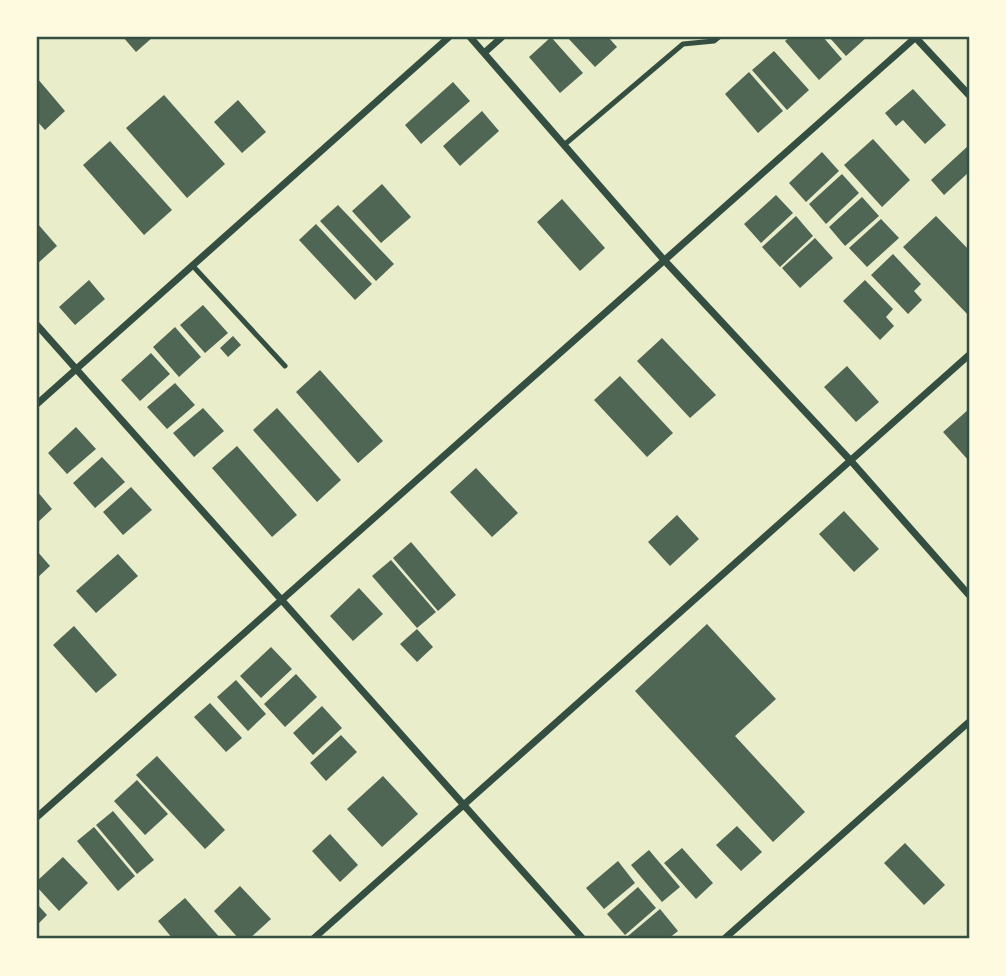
<svg xmlns="http://www.w3.org/2000/svg" width="1006" height="976" font-family="Arial,sans-serif">
<style>
.building{fill:#4f6655}
.lines{fill:none;stroke-linecap:round;stroke-linejoin:round}
.service{stroke:#344e41;stroke-width:5}
.minor{stroke:#344e41;stroke-width:7}
.neatline{fill:none;stroke:#344e41;stroke-width:2.5}
</style>
<rect width="100%" height="100%" fill="#e9edc9"/>
<!-- building -->
<path class="building" d="M123,37H153L136,52Z
M551,37L583,73L560,93L529,57Z
M567,37H608L617,47L595,67Z
M790,37H823L842,59L819,80L785,41Z
M829,37H867L846,56Z
M774,51L809,90L787,110L752,70Z
M749,72L783,111L758,133L725,94Z
M37,78L65,111L45,130L37,121Z
M453,82L470,101L421,144L405,125Z
M913,89L946,125L925,144L903,120L896,126L885,113Z
M164,95L225,164L187,198L126,128Z
M238,100L266,132L242,153L214,122Z
M482,111L499,131L460,166L443,146Z
M873,139L910,180L882,207L844,165Z
M110,141L172,210L144,235L83,165Z
M968,146L969,172L944,195L931,180Z
M822,152L839,171L806,202L789,183Z
M842,174L859,193L826,224L809,204Z
M382,184L411,217L381,243L352,211Z
M776,195L793,213L761,243L744,224Z
M862,197L879,216L845,246L829,227Z
M562,199L605,248L580,271L537,222Z
M338,205L394,264L376,281L320,221Z
M796,216L813,236L780,267L762,247Z
M936,216L969,250V316L903,247Z
M881,219L899,238L867,267L849,248Z
M37,223L57,246L37,264Z
M316,224L372,284L355,300L299,240Z
M815,238L833,258L800,288L782,268Z
M893,254L921,284L914,291L922,300L908,314L871,275Z
M89,280L105,299L75,325L59,307Z
M865,280L893,309L886,317L894,326L880,340L843,301Z
M203,305L228,333L205,353L180,325Z
M175,327L201,357L179,377L153,347Z
M233,336L241,345L228,357L220,348Z
M662,338L716,395L690,418L637,361Z
M151,353L170,374L140,401L121,380Z
M847,366L879,402L856,422L824,387Z
M320,370L383,441L358,463L296,392Z
M620,376L673,433L647,457L594,400Z
M175,383L195,405L167,429L147,407Z
M203,408L224,431L194,457L173,433Z
M277,408L341,480L317,502L253,430Z
M969,409V461L943,432Z
M76,427L96,449L67,474L48,453Z
M237,446L297,515L272,537L212,468Z
M102,457L125,482L95,508L73,483Z
M476,468L518,513L492,537L450,492Z
M131,487L152,510L123,535L103,512Z
M37,491L52,509L37,523Z
M844,511L879,549L854,572L819,534Z
M677,515L699,539L670,566L648,542Z
M411,542L456,595L438,611L393,558Z
M37,551L50,566L37,578Z
M118,554L138,576L96,613L76,591Z
M391,560L436,612L417,628L372,576Z
M359,588L383,614L353,641L330,616Z
M707,624L776,699L735,736L805,812L773,842L635,691Z
M74,626L117,675L96,693L53,645Z
M417,629L433,647L417,662L400,644Z
M271,647L292,669L261,698L240,676Z
M296,674L317,697L285,727L264,704Z
M236,680L266,714L248,731L217,697Z
M210,703L242,738L226,752L194,717Z
M322,706L342,728L313,755L293,733Z
M341,735L357,752L326,781L310,763Z
M157,756L225,830L205,849L136,775Z
M383,776L418,814L382,847L347,809Z
M137,780L168,814L145,835L114,801Z
M113,811L154,860L137,874L96,825Z
M737,826L762,852L741,871L716,845Z
M94,827L135,876L118,891L77,841Z
M330,834L358,865L340,882L312,851Z
M905,843L945,885L924,905L884,863Z
M682,848L713,883L696,899L664,863Z
M649,850L680,887L662,902L631,865Z
M63,857L88,883L59,911L37,887V881Z
M618,861L635,883L604,909L586,888Z
M240,886L271,919L249,939H239L214,911Z
M638,887L656,908L625,935L607,914Z
M185,898L221,939H173L158,921Z
M37,904L47,915L37,925Z
M660,909L678,931L668,939H631L628,936Z"/>
<g class="lines">
<!-- service -->
<path class="service" d="M564,145L683,44L714,41L719,37
M192,265L285,366"/>
<!-- minor -->
<path class="minor" d="M470,37L664,260L851,461L969,595
M915,37L969,95
M484,53L502,37
M37,325L583,939
M37,404L449,37
M37,817L916,37
M313,939L969,355
M724,939L969,722"/>
</g>
<!-- border -->
<rect width="1006" height="976" fill="none" stroke="#fefae0" stroke-width="77"/>
<rect x="38" y="38" width="930" height="899" class="neatline"/>
</svg>
